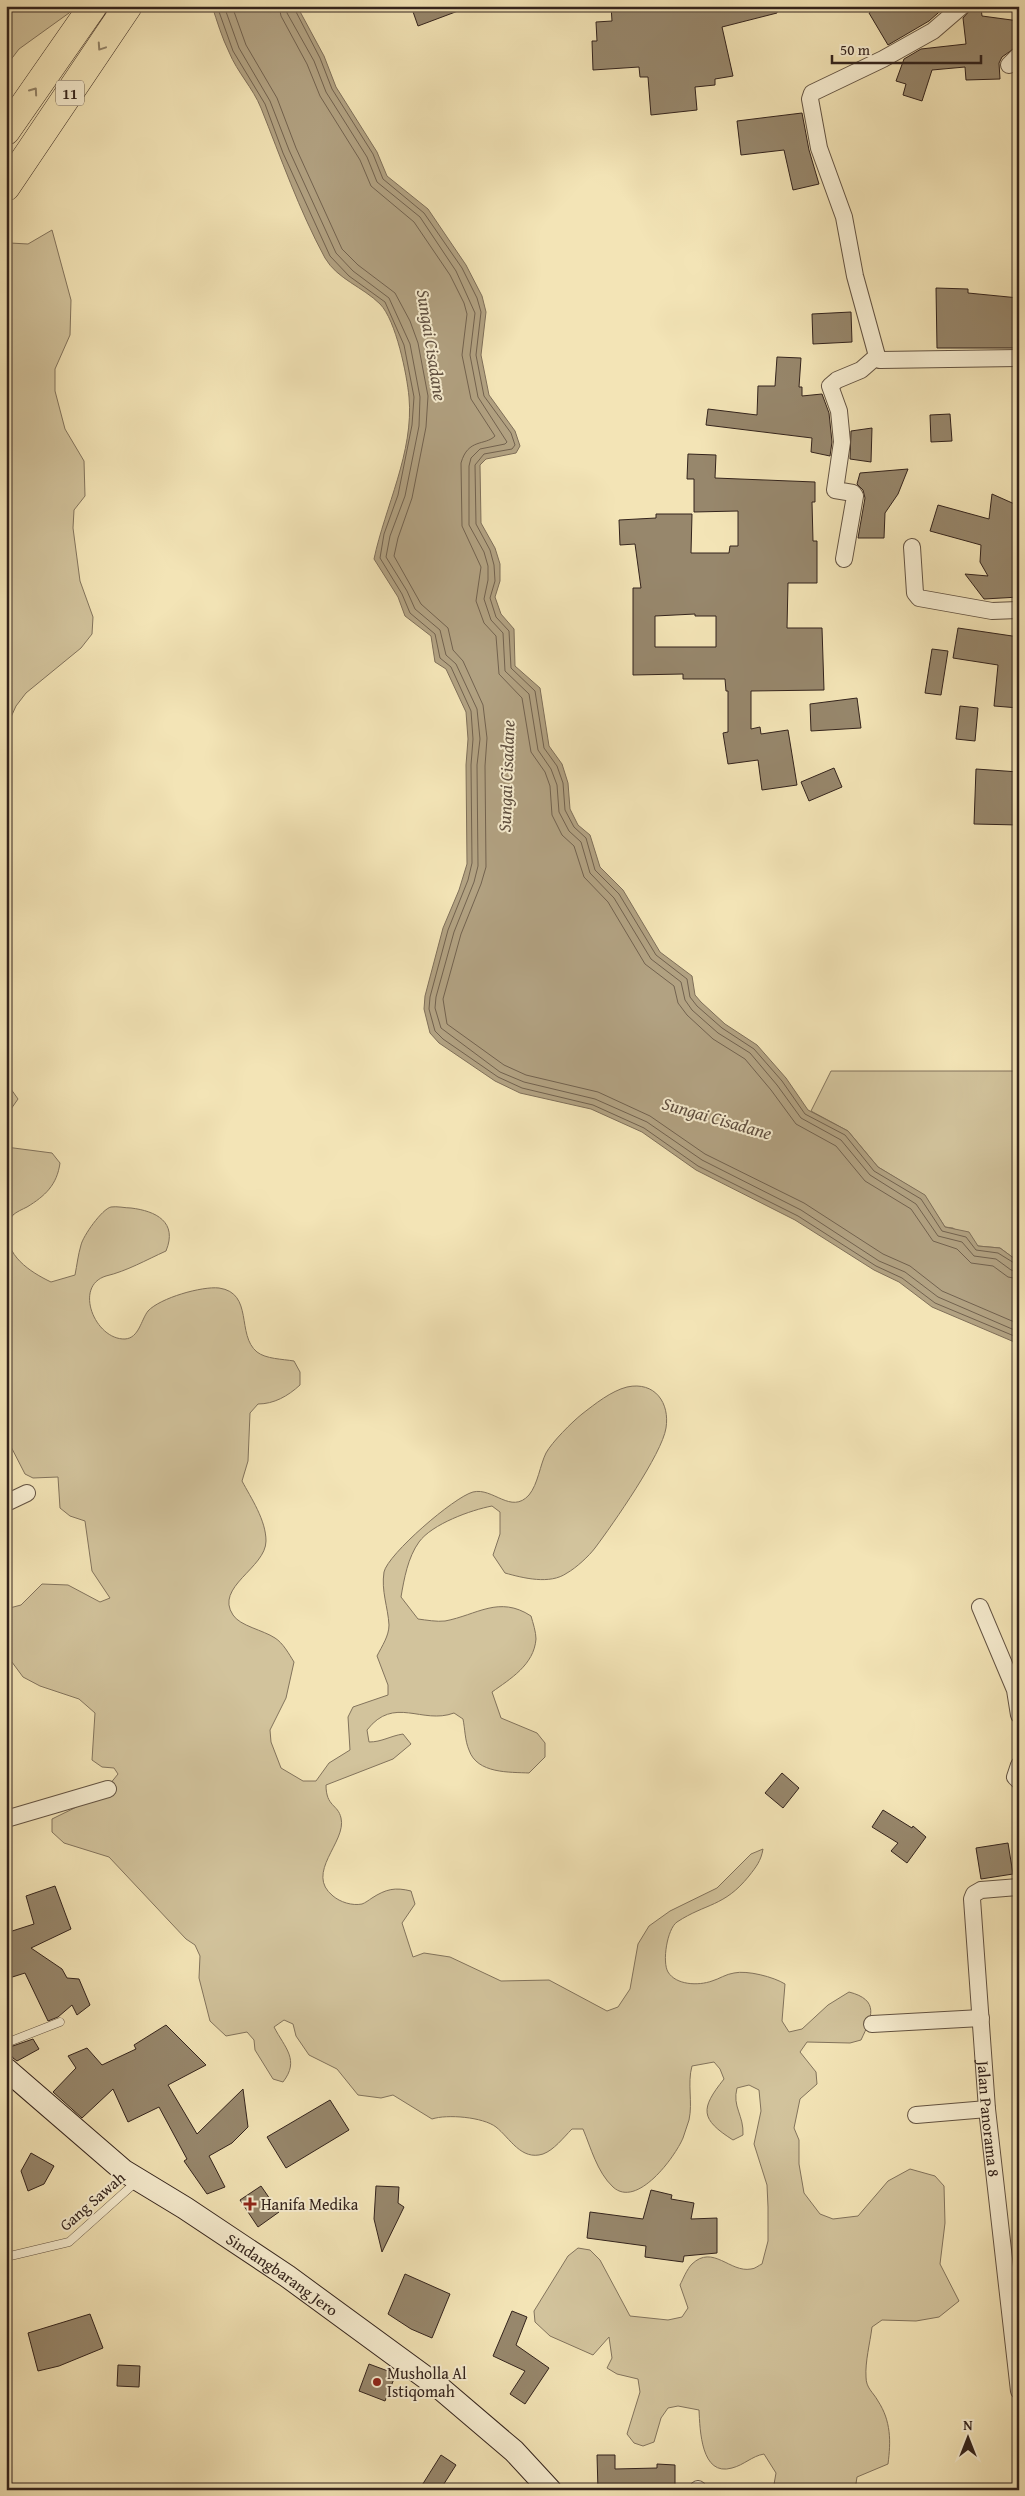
<svg xmlns="http://www.w3.org/2000/svg" width="1025" height="2496" font-family="'Gentium Book Plus',serif">
<style>
.green{fill:#d2c39c;stroke:#82735c}
.water{fill:#b2a282;stroke:#7f6f59}
.lines{fill:none;stroke-linecap:round;stroke-linejoin:round}
.shore{stroke:#72624f;stroke-width:1}
.building{fill:#97876c;stroke:#33231c;fill-rule:evenodd}
.lane-casing{stroke:#635342;stroke-width:9}
.street-casing{stroke:#635342;stroke-width:18}
.secondary-casing{stroke:#33231c;stroke-width:24}
.highway-casing{stroke:#33231c;stroke-width:29}
.lane{stroke:#f7edd0;stroke-width:8}
.street{stroke:#f7edd0;stroke-width:16}
.secondary{stroke:#f7edd0;stroke-width:22}
.highway{stroke:#f3e4b6;stroke-width:28}
.oneway{stroke:#938469}
.poi-dot{fill:#8f2418;stroke:#f7edd0;stroke-width:2}
.labels{text-anchor:middle;dominant-baseline:central;stroke-width:4;stroke-linejoin:round;paint-order:stroke}
.shield{fill:#f7edd0;stroke:#6e6052;stroke-width:1}
.shield-label{font-size:15px;font-weight:bold;fill:#33231c}
.street-label{font-size:16px;fill:#33231c;stroke:#f7edd0}
.poi-label{font-size:16px;fill:#33231c;stroke:#f7edd0;text-anchor:start}
.water-label{font-size:18px;font-style:italic;fill:#5f4f40;stroke:#f7edd0}
</style>
<rect width="100%" height="100%" fill="#f3e4b6"/>
<filter id="stains"><feTurbulence type="fractalNoise" baseFrequency=".004" numOctaves="4"/><feColorMatrix values="0 0 0 0 .2 0 0 0 0 .09 0 0 0 0 .02 0 0 0 .5 -.17"/></filter>
<radialGradient id="worn" r=".72"><stop offset=".6" stop-color="#630" stop-opacity="0"/><stop offset="1" stop-color="#630" stop-opacity=".3"/></radialGradient>
<!-- green -->
<path class="green" d="M6,6H75L69,13L19,49L6,66Z
M52,230L71,300L70,335L55,369V391L65,429L84,461L85,496L74,510L73,528L80,581L93,617L92,634L81,648L26,693L16,706L6,728V246L10,243L28,244Z
M831,1071H1019V1262L1000,1248L978,1246L953,1228L945,1227L924,1195L878,1167L848,1131L811,1111Z
M6,1082L18,1099L11,1109H6Z
M6,1147L52,1153L60,1163C57,1185 45,1196 27,1207C23,1209 16,1212 13,1215C10,1218 8,1225 8,1229C4,1255 30,1272 51,1282L75,1275C77,1265 78,1255 81,1245C83,1236 102,1209 111,1207C117,1206 125,1208 131,1208C156,1211 178,1222 166,1251C146,1260 127,1271 106,1276C73,1286 95,1340 125,1339C139,1338 141,1320 148,1311C160,1298 202,1286 219,1288C254,1293 236,1335 257,1352C266,1359 282,1359 294,1361L300,1372V1385C288,1396 274,1404 258,1404L250,1413L248,1461L242,1481C251,1498 266,1520 266,1541C266,1568 214,1587 233,1615C240,1626 263,1630 275,1638C283,1643 289,1654 294,1662L286,1698L270,1730L271,1742L281,1768L303,1781H316L329,1763L350,1750L348,1717L353,1707L388,1695V1685L377,1656C382,1646 389,1636 389,1625C388,1607 381,1591 384,1572C388,1554 454,1497 473,1492C493,1487 511,1515 529,1495C538,1484 540,1465 546,1453C552,1442 572,1422 582,1414C595,1404 611,1391 627,1387C655,1381 670,1403 666,1428C662,1454 613,1524 595,1548C589,1556 576,1568 567,1573C550,1585 523,1578 505,1573L493,1555L500,1534V1512L492,1506C471,1510 432,1524 419,1542C408,1557 404,1579 401,1597L418,1619C426,1620 437,1622 445,1621C477,1615 499,1595 531,1616C533,1623 536,1632 536,1639C534,1665 510,1679 492,1692L501,1718L537,1733L545,1743V1757L529,1773C510,1772 477,1774 469,1750C465,1741 465,1729 463,1719L454,1713C422,1725 394,1695 367,1730L369,1742C382,1742 390,1736 403,1734L411,1744L393,1759L326,1785C326,1807 338,1804 341,1818C347,1842 304,1873 333,1896C340,1902 352,1906 362,1904C365,1903 369,1900 372,1898C386,1889 395,1887 411,1891L415,1904L402,1923L413,1957L424,1953L450,1957L501,1981L549,1980L607,2011L618,2007L630,1989L638,1944L649,1926L670,1911L717,1888L751,1854L763,1849C761,1861 756,1867 749,1876C724,1907 706,1903 677,1922C667,1929 662,1962 668,1972C676,1985 698,1986 712,1981C719,1979 726,1974 734,1973C747,1970 774,1977 785,1984L782,2021L789,2032L802,2029L828,2005L849,1992C880,2000 872,2017 861,2040L850,2043L807,2042L800,2052L816,2072L817,2084L800,2099L794,2128L799,2140V2164L804,2193L820,2214L833,2219L858,2216L888,2181L910,2169L935,2176L944,2186L945,2223L940,2264L959,2301L939,2317L916,2321L882,2320L872,2327C870,2343 865,2362 866,2377C866,2388 873,2392 878,2401C891,2421 891,2441 888,2464L857,2477L855,2490H773L776,2473L764,2454C752,2456 744,2465 732,2468C701,2477 700,2430 699,2410L678,2406L668,2408L661,2418L654,2442L643,2446L634,2443L627,2434L640,2392L638,2379L617,2374L607,2368L612,2358L609,2337L593,2355L550,2336L535,2322L534,2311L568,2256L578,2248L590,2250L600,2260L630,2316L668,2320L682,2317L688,2308L680,2285C683,2279 687,2269 692,2264C713,2244 730,2273 751,2269C755,2269 759,2265 762,2264L768,2241V2207L767,2185L754,2144L761,2111L759,2090L749,2085L737,2088C732,2107 744,2115 743,2135L733,2140C700,2119 700,2109 724,2079L720,2069L714,2062L692,2066C687,2084 693,2102 689,2120C687,2126 685,2132 683,2138C675,2157 637,2209 613,2187C597,2172 591,2148 583,2129H572C563,2138 554,2150 543,2154C521,2161 510,2138 496,2127C483,2117 447,2114 432,2119L393,2095L381,2098L358,2095L337,2069L309,2055L296,2036L293,2024L284,2020L274,2027C285,2048 300,2060 283,2082L273,2079L255,2050L254,2040L247,2032L226,2036L210,2021L199,1978L200,1956L195,1945L186,1939L109,1857L64,1843L52,1832V1819L101,1795L118,1774L114,1768L102,1767L92,1760L95,1713L79,1699L40,1686L23,1677L6,1654V1609L21,1605L42,1584L68,1585L100,1602L110,1598L92,1571L85,1521L70,1516L60,1508L58,1477L33,1478L25,1474L6,1437Z"/>
<!-- water -->
<path class="water" d="M212,6H297L324,56L336,87L377,152L387,176L428,209L466,265L482,296L486,312L481,355L489,395L515,431L520,446L516,453L486,459L480,465L481,523L495,548L500,564V581L495,597L501,614L514,629L515,666L540,688L549,746L562,764L568,783L570,809L578,825L590,835L600,867L623,890L660,952L692,976L695,995L701,1002L725,1024L757,1045L786,1078L808,1110L848,1131L878,1167L925,1195L945,1227L969,1232L978,1246L1000,1248L1019,1262V1344L932,1307L899,1282L874,1270L795,1220L696,1170L642,1132L591,1109L520,1093L495,1081L439,1043L430,1033L424,1009L425,996L443,928L459,890L467,864L466,765L468,739L466,712L446,669L435,662L431,636L405,616L398,597L374,559C385,507 414,452 409,397C407,375 396,320 380,304C363,287 337,279 325,258C299,210 281,158 261,108C253,88 237,72 229,52C222,38 217,21 212,6Z"/>
<g class="lines">
<!-- shore -->
<path class="shore" d="M217,6L233,51L265,104L283,153L330,256L349,276L385,302L404,345L414,397L412,425L398,495L384,534L380,558L402,594L410,613L435,634L440,658L451,667L471,711L473,739L471,765L472,863L468,880L448,930L430,997L429,1009L435,1031L443,1039L498,1077L522,1088L593,1105L644,1128L698,1166L798,1216L876,1266L902,1278L935,1303L1019,1338
M224,6L239,48L270,101L289,150L336,253L353,271L389,298L410,344L420,397L419,426L405,496L390,536L386,557L407,591L415,609L440,630L446,655L456,664L477,709L480,739L477,765L478,866L474,882L454,932L436,997L435,1008L441,1028L500,1072L524,1082L595,1099L647,1122L702,1160L801,1210L879,1261L905,1272L938,1297L1019,1332
M232,6L246,45L277,98L296,148L342,249L358,265L395,293L410,321L418,343L428,396L426,427L412,498L398,538L394,556L421,604L448,628L453,650L463,661L483,705L487,738L485,766L486,867L481,884L461,934L443,999L447,1024L504,1065L526,1075L598,1092L650,1116L705,1154L804,1203L883,1254L910,1266L942,1291L1019,1324
M279,6L281,16L307,64L320,96L360,160L371,186L414,222L450,275L464,303L467,314L462,355L471,399L495,436C485,446 468,438 461,463L462,526L481,567L476,601L484,623L496,636L499,674L522,698L531,752L545,772L550,786L552,815L562,835L574,846L584,877L608,902L645,964L674,986L678,1003L687,1015L713,1039L745,1059L771,1090L796,1124L836,1146L865,1181L911,1209L933,1241L957,1249L971,1263L993,1266L1008,1277L1019,1279
M286,6L287,13L314,61L326,92L367,157L377,182L420,217L456,271L475,313L470,355L478,397L507,442L505,444L480,449L471,458L469,466V525L484,552L488,566V580L484,599L491,620L503,633L505,671L529,694L538,750L551,769L557,785L559,812L569,831L581,842L590,873L614,898L651,959L681,982L685,1000L692,1010L718,1033L750,1053L777,1085L801,1118L841,1140L870,1175L916,1204L938,1236L962,1242L974,1256L996,1259L1011,1270L1019,1272
M293,6L320,58L332,89L373,154L383,179L424,213L462,268L477,298L481,312L476,355L484,396L511,433L515,445L512,449L484,454L475,465L476,524L490,550L494,565L495,581L490,598L496,617L509,631L511,668L535,691L544,748L557,766L563,783L565,810L574,827L586,838L595,870L619,894L656,955L687,979L690,997L697,1006L722,1028L754,1049L782,1081L805,1114L845,1135L874,1171L921,1199L942,1231L966,1237L976,1250L998,1253L1019,1266"/>
</g>
<!-- building -->
<path class="building" d="M411,6H466V8L418,26Z
M611,6H777V13L722,27L733,76L715,79V85L695,87L697,110L651,115L648,77H640L639,67L593,70L592,41H597L596,22L612,21Z
M879,6H946L929,21L888,45L869,13Z
M972,8H981L982,16L1019,21V45L1002,57L999,63L1000,79L966,80L965,67L932,70L922,101L903,95L906,84L896,81L904,59L921,49L966,44L963,18Z
M802,113L809,150L819,184L793,190L784,150L741,155L737,121Z
M936,288L968,289V293L1019,298V348H937Z
M851,312L852,342L813,344L812,314Z
M777,357L801,358L799,387H802V396L822,394L829,413L832,442L830,456L811,452L812,438L706,425L708,409L757,415L758,386H775Z
M950,414L952,441L931,442L930,415Z
M872,428L871,462L850,459L851,431Z
M688,454L716,455L715,478L815,482V502H812L813,541H817V583H788L787,628H822L824,690L751,691V729L760,727L761,734L788,730L797,785L762,790L758,760L728,764L723,733L728,732V691H726L725,679H683V674L633,675V588H641L635,544L620,545L619,520L656,518V514H692L691,553H729L730,546H738V511L694,512V479H687ZM695,614V616H716V647H655V616Z
M908,469L898,494L885,513L884,538H858L865,498L863,490L857,484L860,473Z
M992,494L1019,506V597L984,599L965,574L988,576L980,562L981,545L930,531L938,505L989,519Z
M958,628L1019,637V708L994,706L998,665L953,658Z
M932,649L948,651L941,695L925,693Z
M857,698L861,728L811,731L810,704Z
M960,706L978,708L975,741L956,739Z
M834,768L842,787L809,801L801,782Z
M976,769L1019,772V825L974,824Z
M782,1773L799,1788L783,1808L765,1793Z
M883,1810L912,1828L913,1826L926,1837L907,1863L891,1851L898,1843L872,1827Z
M1008,1843L1013,1874L981,1879L976,1848Z
M55,1886L71,1929L31,1948L62,1969L67,1978L79,1979L90,2005L77,2015L72,2005L58,2017L48,2021L25,1973L6,1979V1933L34,1924L26,1896Z
M166,2025L206,2065L168,2085L197,2134L243,2089L248,2127L232,2143L209,2156L225,2187L207,2194L184,2161L187,2159L159,2107L128,2122L113,2089L82,2118L53,2092L76,2068L68,2056L87,2048L102,2065L136,2049L134,2045Z
M33,2039L39,2049L17,2061L13,2058L7,2048Z
M330,2100L349,2130L286,2168L267,2137Z
M31,2153L54,2166L44,2184L28,2191L21,2171Z
M261,2186L279,2212L258,2227L240,2200Z
M376,2186L399,2187L398,2203L404,2207L382,2252L374,2219Z
M651,2190L672,2195L671,2199L694,2203L691,2219L717,2218V2253L684,2256L683,2262L645,2257L646,2246L587,2238L590,2212L643,2219Z
M405,2274L450,2294L432,2338L411,2329L388,2314Z
M512,2311L527,2317L516,2345L549,2368L525,2404L510,2394L525,2371L493,2356Z
M90,2314L103,2348L59,2366L38,2371L28,2333Z
M369,2364L396,2374L385,2401L359,2391Z
M118,2365L140,2366L139,2387L117,2386Z
M441,2455L456,2465L440,2490H419Z
M597,2455H615V2469L657,2468V2464L675,2465V2490H598Z"/>
<g class="lines">
<!-- lane casing -->
<g class="lane-casing">
<path id="lane" d="M6,2043L60,2022
M6,2257L69,2242L136,2182"/>
</g>
<!-- street casing -->
<g class="street-casing">
<g id="street">
<path d="M962,6L933,31L883,59L812,93L810,99L819,148L844,217L855,276L877,356L880,360L1019,358"/>
<path d="M1009,65L1019,55"/>
<path d="M912,547L915,593L919,598L992,611L1019,610"/>
<path d="M844,559L855,496L853,493L835,490L842,442L839,411L830,386L837,380L861,370L877,356"/>
<path d="M6,1503L27,1493"/>
<path d="M980,1607L1015,1690L1019,1715"/>
<path d="M1019,1765L1015,1777L1019,1781"/>
<path d="M6,1819L108,1789"/>
<path id="s1" d="M1019,1887L981,1890L974,1894L972,1899L987,2109L1019,2391"/>
<path d="M872,2024L981,2018"/>
<path d="M916,2115L987,2109"/>
<path d="M698,2490V2489"/>
</g>
</g>
<!-- secondary casing -->
<g class="secondary-casing">
<g id="secondary">
<path id="s2" d="M6,2069L124,2171L185,2208L287,2276L440,2388L514,2451L550,2490"/>
</g>
</g>
<!-- highway casing -->
<g class="highway-casing">
<path id="highway" d="M6,131L93,6
M6,187L128,6"/>
</g>
<!-- lane -->
<use href="#lane" class="lane"/>
<!-- street -->
<use href="#street" class="street"/>
<!-- secondary -->
<use href="#secondary" class="secondary"/>
<!-- highway -->
<use href="#highway" class="highway"/>
</g>
<!-- one-way arrows -->
<defs><path id="oneway-chevron" d="M-2-3.5L2.5 0L-2 3.5" fill="none" stroke-width="1.6" stroke-linecap="round" stroke-linejoin="round" transform="scale(1.25)"/></defs>
<g class="oneway">
<use href="#oneway-chevron" transform="translate(101 47) rotate(124)"/>
<use href="#oneway-chevron" transform="translate(34 91) rotate(-55)"/>
</g>
<!-- markers -->
<g class="poi-dot">
<path d="M247.5 2196.5h5v5h5v5h-5v5h-5v-5h-5v-5h5z"/>
<circle cx="377" cy="2382" r="5"/>
</g>
<g class="labels">
<!-- shield labels -->
<rect class="shield" x="56" y="80.5" width="28" height="25" rx="4"/>
<g class="shield-label">
<text x="70" y="93">11</text>
</g>
<!-- street labels -->
<g class="street-label">
<text stroke="none"><textPath href="#s1" startOffset="272">Jalan Panorama 8</textPath></text>
<text transform="translate(92 2201) rotate(-41)">Gang Sawah</text>
<text stroke="none"><textPath href="#s2" startOffset="345">Sindangbarang Jero</textPath></text>
</g>
<!-- poi labels -->
<g class="poi-label">
<text x="261" y="2204">Hanifa Medika</text>
<text x="387" y="2373">Musholla Al<tspan x="387" dy="18">Istiqomah</tspan></text>
</g>
<!-- water labels -->
<g class="water-label">
<text transform="translate(432 345) rotate(81)">Sungai Cisadane</text>
<text transform="translate(506 776) rotate(-88)">Sungai Cisadane</text>
<text transform="translate(717 1118) rotate(16)">Sungai Cisadane</text>
</g>
</g>
<!-- margin -->
<rect width="1025" height="2496" fill="none" stroke="#f3e4b6" stroke-width="25"/>
<rect x="8" y="8" width="1010" height="2481" fill="none" stroke="#33231c" stroke-width="2.5"/>
<rect x="12" y="12" width="1000" height="2471" fill="none" stroke="#33231c"/>
<!-- north arrow -->
<g transform="translate(968 2438)" stroke="#f7edd0" stroke-width="4" paint-order="stroke">
<path d="M0-4L9 19L0 12L-9 19Z" fill="#33231c"/>
<text y="-8" font-size="14" font-weight="bold" text-anchor="middle" fill="#33231c">N</text>
</g>
<!-- scale -->
<path d="M832 55v8h149v-8" fill="none" stroke="#33231c" stroke-width="2.5"/>
<text x="840" y="55" font-size="15" fill="#33231c" stroke="#f7edd0" stroke-width="4" paint-order="stroke">50 m</text>
<rect width="100%" height="100%" filter="url(#stains)"/>
<rect width="100%" height="100%" fill="url(#worn)"/>
</svg>
